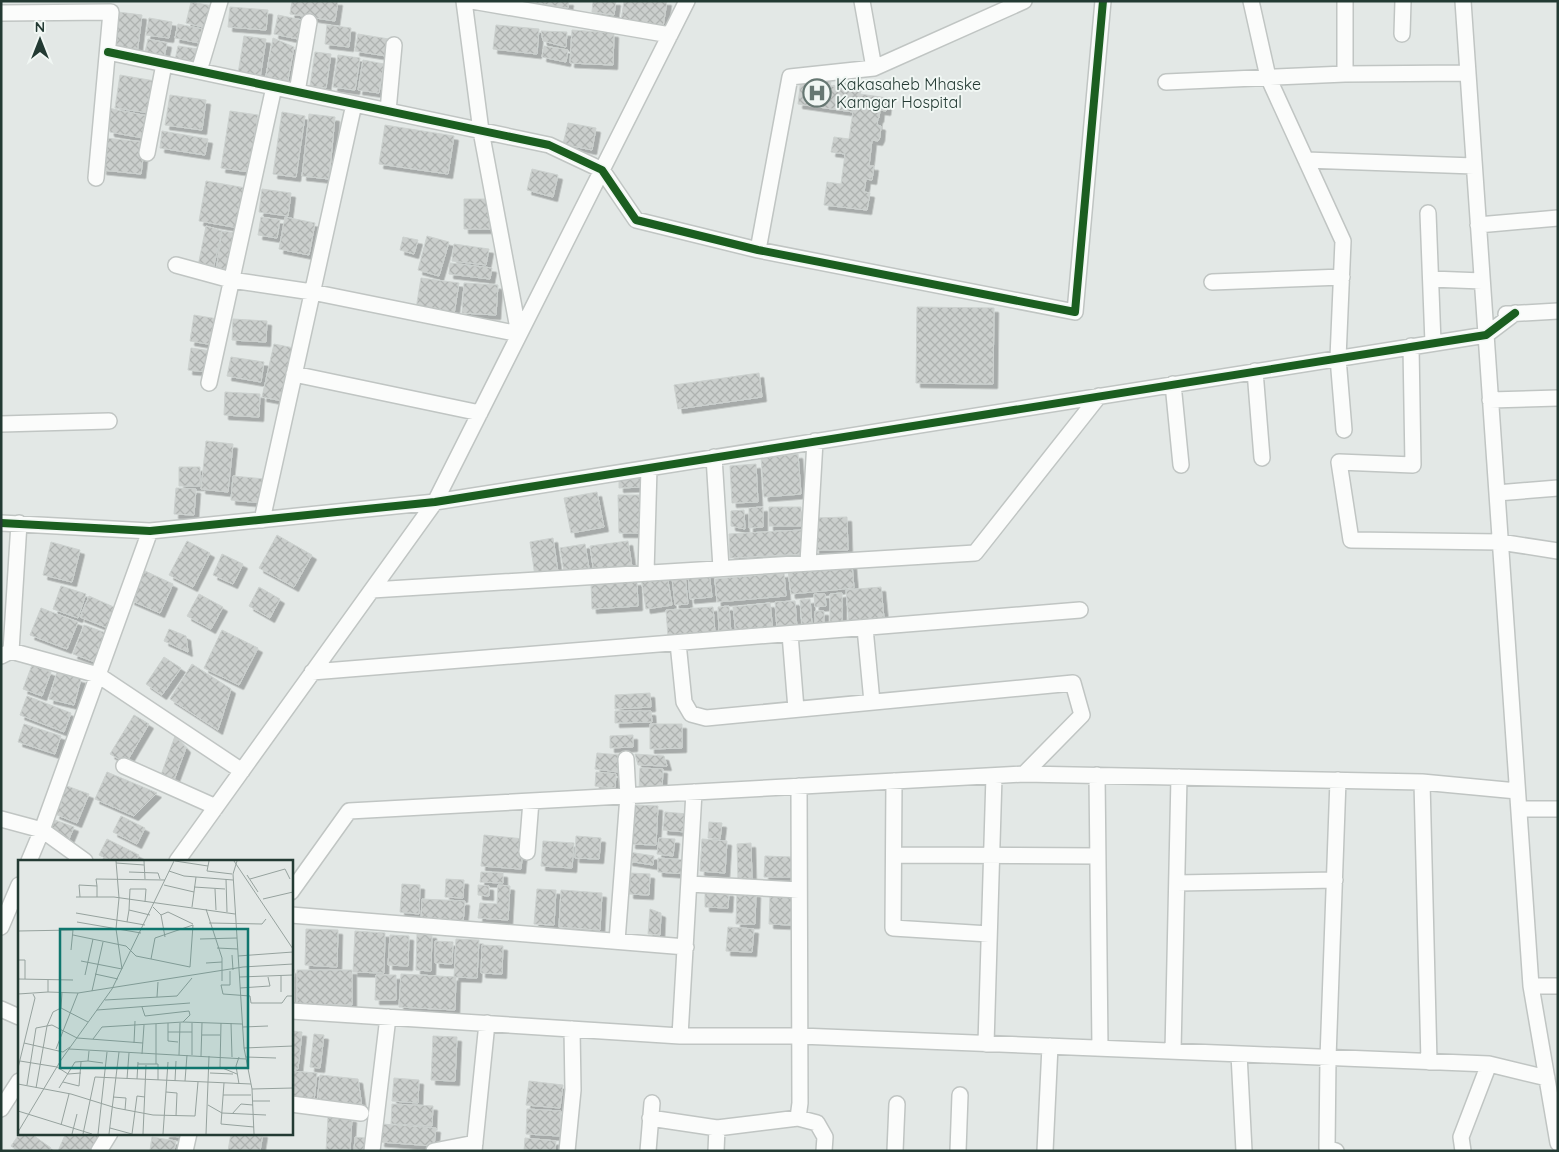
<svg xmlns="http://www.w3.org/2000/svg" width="1559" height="1152" font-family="Quicksand,sans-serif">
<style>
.building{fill:url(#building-cross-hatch);stroke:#ccd1cf;filter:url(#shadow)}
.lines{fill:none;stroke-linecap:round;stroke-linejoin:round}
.minor-casing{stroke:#c0c5c3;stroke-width:18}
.minor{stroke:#fbfcfb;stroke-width:15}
.cycleway-casing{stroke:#f1f7f4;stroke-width:11}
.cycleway{stroke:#1b5e20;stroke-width:8}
.labels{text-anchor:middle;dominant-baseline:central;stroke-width:4;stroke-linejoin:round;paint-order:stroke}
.poi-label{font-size:16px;fill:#233a33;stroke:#f1f7f4;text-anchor:start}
.inset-road{fill:none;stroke:#96a29e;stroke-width:1}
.view{fill:#0f766e;fill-opacity:0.15;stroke:#0f766e;stroke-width:2.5}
.inset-edge{fill:none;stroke:#233a33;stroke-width:2.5}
</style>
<defs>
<pattern id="building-cross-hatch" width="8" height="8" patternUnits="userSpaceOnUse" patternTransform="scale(1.25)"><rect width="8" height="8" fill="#cbcfcd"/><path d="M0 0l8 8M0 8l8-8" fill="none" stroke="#aeb2b0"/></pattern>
<filter id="shadow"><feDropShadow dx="4.5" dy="4.5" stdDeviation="0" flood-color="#0004"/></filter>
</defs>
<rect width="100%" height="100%" fill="#e3e8e6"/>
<!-- building -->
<path class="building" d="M292,1H338L335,21L290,14Z
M536,1H569L568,8L536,3Z
M593,1H616L614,15L592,12Z
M624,1H667L663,27L621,21Z
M191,2L213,6L207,28L186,23Z
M230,7L268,10L266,30L228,27Z
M118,12L142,15L137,54L114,45Z
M278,15L302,20L298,39L274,34Z
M149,18L172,22L169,38L146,35Z
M178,24L202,29L199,43L175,38Z
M327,25L351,28L349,47L325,44Z
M496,25L539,29L537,54L493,49Z
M572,30L614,33L613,65L570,63Z
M541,31L567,32L566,47L543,41Z
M358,34L389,39L386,56L355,51Z
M244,36L266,39L260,78L238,74Z
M273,38L294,47L287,85L265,81Z
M148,39L167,43L163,62L144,57Z
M178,46L198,49L196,64L175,60Z
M544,46L568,50L566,62L542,57Z
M315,52L331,54L326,88L310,86Z
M338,55L360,58L355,90L333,87Z
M363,60L384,64L379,93L358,90Z
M120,75L155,81L150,113L115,108Z
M801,78L831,82L830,86L837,87L838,82L845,83L854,85V90L861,91L860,94L888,98L886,111L880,110L879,118H878L877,125L881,126L880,137L878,141L872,140L869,166H874L872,180L866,179L864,192L870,193L867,210L824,205L827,182L841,184L845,154L831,152L834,137L849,139L853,112L798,104Z
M170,95L206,100L202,130L165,125Z
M108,108L148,116L143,138L110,132Z
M230,111L258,115L249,172L221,168Z
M282,112L305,116L296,177L273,174Z
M309,114L335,117L329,179L302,176Z
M568,123L596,128L592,150L563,144Z
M385,125L454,136L448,174L379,164Z
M162,131L208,139L205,155L160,148Z
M105,138L145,142L141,174L102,170Z
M532,169L558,175L553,197L527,190Z
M206,181L246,188L239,228L199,221Z
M262,189L291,193L288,216L259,212Z
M464,199H490V229H464Z
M261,217L280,220L277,238L258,235Z
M285,217L315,223L309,255L279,249Z
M206,226L222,231L213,269L198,266Z
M222,231L236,233L230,273L216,271Z
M427,236L449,242L439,276L418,270Z
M403,237L418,240L414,254L400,250Z
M454,244L489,249L486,265L452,261Z
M450,263L492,268L490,279L449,274Z
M421,278L459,283L454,314L416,309Z
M464,283L498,285L496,315L462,313Z
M917,307L994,308L993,384L916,383Z
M194,315L218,319L214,345L190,341Z
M233,319L267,321L266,342L232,340Z
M274,344L294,348L283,401L262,397Z
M191,348L211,351L208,372L188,370Z
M231,357L264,362L261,382L227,376Z
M759,373L762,397L678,409L674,385Z
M225,392L260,394L259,417L224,415Z
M206,441L233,444L228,492L201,489Z
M798,454L801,494L764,497L761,457Z
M756,464L758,502L732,503L730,466Z
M179,467H200V486H179Z
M642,474L643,487L619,488V475Z
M233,476L265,479L262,503L231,500Z
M176,488L196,489L194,515L174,514Z
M597,492L604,527L571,533L564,498Z
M618,495H644L645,533H619Z
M763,507V527L749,528V508Z
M769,507H801V526H769Z
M744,510L745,529L731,526V511Z
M847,517L848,550H815L814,518Z
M802,530L803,554L730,558L729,534Z
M277,535L312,555L294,587L259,568Z
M553,538L558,572L535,576L530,542Z
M187,541L210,553L193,587L169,575Z
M628,541L632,567L594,573L590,546Z
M51,542L80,550L72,582L43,575Z
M585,544L589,568L564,572L560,548Z
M222,554L243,564L233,584L213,575Z
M852,564L854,588L791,594L788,570Z
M143,570L173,584L160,613L130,600Z
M709,572L712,597L690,599L688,574Z
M784,573L786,596L717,602L715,579Z
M667,575L672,605L646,609L641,578Z
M685,575L688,604L675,605L672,577Z
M637,581L638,606L592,609L591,584Z
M61,586L86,594L78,618L53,609Z
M259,587L280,599L270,618L249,606Z
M881,587L884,618L849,622L846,590Z
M842,593V624L830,625V594Z
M199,594L223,607L211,629L187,616Z
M814,594H825L826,606L815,607Z
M89,596L116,608L108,628L80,617Z
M810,599L812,624L802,625L800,600Z
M795,601L797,628L777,629L775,602Z
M770,603L773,631L736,634L733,607Z
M729,606L731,634H719L718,607Z
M713,607L715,633L668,637L666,610Z
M41,608L78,622L67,649L30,635Z
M815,611H824V628H815Z
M84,625L106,633L95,662L73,654Z
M169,629L186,636L188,652L164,641Z
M222,630L258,648L239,685L204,668Z
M164,657L181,668L162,695L146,684Z
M192,664L231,689L218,730L170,699Z
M32,665L51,672L42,696L23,689Z
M57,672L81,679L74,705L49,699Z
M650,693L651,707L615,709V695Z
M27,696L71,713L64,732L20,715Z
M615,711H651L652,722L615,723Z
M134,715L149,724L126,763L110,754Z
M24,724L61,736L55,754L18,742Z
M650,724H682V748L650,749Z
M633,735V747L610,748V736Z
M175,736L186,748L174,780L161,775Z
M597,753L620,755L618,772L595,769Z
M635,754L664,756L667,766L638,765Z
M640,768L663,769L662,791L639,790Z
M107,772L157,793L134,816L95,799Z
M596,772L616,774L615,788L595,786Z
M67,786L89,794L77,823L55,814Z
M633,805L658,806L656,845L631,844Z
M665,812L688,814L686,832L663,830Z
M121,816L145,828L137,844L113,832Z
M52,819L74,827L69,839L48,831Z
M709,822L722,823L720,839L708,838Z
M484,835L524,839L521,869L481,866Z
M576,836L601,838L599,859L575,858Z
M659,838L675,839L673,856L657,854Z
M107,839L139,855L136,861H111L99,855Z
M702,839L727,841L725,873L700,871Z
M543,841L574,843L572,868L541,866Z
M751,843L752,880L738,881L737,844Z
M629,852L654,856L653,865L628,861Z
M765,856L792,857L791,877H764Z
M658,858L688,860L687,874L658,872Z
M481,872L503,873V883L480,882Z
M630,873L650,874L649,895L629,894Z
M446,879L464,880L463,898L445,897Z
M402,884L420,885L419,914L400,912Z
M478,885L489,886V896L478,895Z
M498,885L510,886L508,920L478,918L480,903L497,904Z
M537,889L556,890L554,925L534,924Z
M561,890L602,893L600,930L559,927Z
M705,891L729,892L728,908L705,907Z
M737,892L756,893L755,924H736Z
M770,895L792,896L791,925L769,924Z
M422,899L465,901L463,923L421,920Z
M650,909L661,913L660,935L648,934Z
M728,927L754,929L752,952L726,951Z
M306,929L338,930L337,967L305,965Z
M355,931L385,933L384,973L353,972Z
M417,934H432L431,971L416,970Z
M390,935L409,936L408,966L388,965Z
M456,939L479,940L477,978L454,977Z
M435,941L453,942L452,964L435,963Z
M482,945L503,946L502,974L481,973Z
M291,969H294L292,1002H291Z
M297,970H352V1005L297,1004Z
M401,974L456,977L455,1010L399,1007Z
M376,975H396V1000H375Z
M291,1031L302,1032L298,1069L291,1068Z
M314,1034L324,1035L320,1068L310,1067Z
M433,1036L457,1037L455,1081L431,1080Z
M291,1071L317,1073L314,1101L291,1099Z
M320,1075L358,1079L362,1107L317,1102Z
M394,1078L419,1080L418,1103L392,1101Z
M529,1081L563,1085L560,1108L526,1105Z
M392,1104L433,1106L432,1126L391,1124Z
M527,1109L561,1111L560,1136L526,1134Z
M328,1116L352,1118L350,1151H326Z
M382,1124L436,1128L434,1146L380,1142Z
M20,1133H30L51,1148L49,1151H18L11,1146Z
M66,1133H99L100,1134L91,1151H58Z
M165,1133H181L180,1137L165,1135Z
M231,1133H263L260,1151H228Z
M152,1137L176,1141L174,1151L150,1150Z
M355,1137L365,1138L364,1151H354Z
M525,1138L556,1141L555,1151H524Z"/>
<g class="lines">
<!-- minor casing -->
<g class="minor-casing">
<path id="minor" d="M472,1L670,35
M862,1L874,68
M1251,1L1268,77L1343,241L1338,358L1344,430
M1463,1L1531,986L1558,1143
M1,13L111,12L96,178
M1402,34L1403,1
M108,52L549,145L602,170L636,220L758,250L1075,312L1103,1
M199,71L220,1
M1345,74V1
M1166,82L1345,74L1468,73
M297,92L309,22
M388,111L394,45
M147,153L164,64
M1306,160L1474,166
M1428,213L1433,343
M1478,225L1558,218
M758,250L790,77L874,68L1024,1
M176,265L231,280L312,292L519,334L481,131L464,1
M1431,279L1482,281
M1212,282L1342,277
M1506,314L1558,311
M1411,346L1413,465L1339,462L1351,540L1500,542L1558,551
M1255,371L1262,458
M294,374L480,413
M209,383L274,87
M1173,384L1181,465
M1490,400L1558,398
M1,424L109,421
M714,457L721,568
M1497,493L1558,488
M262,520L354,104
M1,523L150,531L435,502L1486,335L1515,313
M808,563L815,441
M646,573L649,468
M372,590L975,553L1099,396
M865,628L872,702
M790,634L796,709
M678,643L684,702L691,714L706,718L1073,683L1082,715L1024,774
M11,651L98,675L242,771
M1,656L11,651L19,523
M312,672L1080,610
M124,766L216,807
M1097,775L1100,1048
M894,781L893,928L989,934
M1422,782L1429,1062
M1519,809H1558
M1,819L42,830L85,861
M527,852L531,801
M894,855L1097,856
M29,861L42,830L150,531
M177,861L435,502L687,1
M1177,883L1335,880
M689,884L799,890
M291,892L349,811L1024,774L1422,782L1517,791
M291,915L686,947
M1,927L19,885
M617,941L628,796L626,759
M1531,986H1558
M1,1009L19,1017
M291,1011L680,1036H800L1489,1064L1547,1078
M680,1036L694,792
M986,1044L994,776
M1173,1051L1179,777
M1239,1054L1244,1151
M291,1104L361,1113
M1,1109L19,1081
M650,1118L717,1128L798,1118L817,1123L825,1137L824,1151
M798,1118L800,1103L799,786
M99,1151L110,1133
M185,1151L189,1133
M372,1151L388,1017
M434,1151L475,1143
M474,1151L487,1023
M567,1151L573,1090L572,1029
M648,1151L652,1103
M716,1151L717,1128
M895,1151L897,1104
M958,1151L960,1095
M1045,1151L1050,1046
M1336,1151L1327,1148L1328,1058L1338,780
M1463,1151L1461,1137L1489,1064"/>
</g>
<!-- minor -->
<use href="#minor" class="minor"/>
<!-- cycleway casing -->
<g class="cycleway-casing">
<path id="cycleway" d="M108,52L549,145L602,170L636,220L758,250L1075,312L1103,1
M1,523L150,531L435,502L1486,335L1515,313"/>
</g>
<!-- cycleway -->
<use href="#cycleway" class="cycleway"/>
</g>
<!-- icons -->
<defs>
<g id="hospital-ring" transform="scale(1.4375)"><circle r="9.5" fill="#f1f7f4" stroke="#667772" stroke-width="1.5"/><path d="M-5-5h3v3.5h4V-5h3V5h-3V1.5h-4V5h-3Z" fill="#667772"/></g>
</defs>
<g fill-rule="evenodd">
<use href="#hospital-ring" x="817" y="93"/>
</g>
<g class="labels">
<!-- poi labels -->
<g class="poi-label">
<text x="836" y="84">Kakasaheb Mhaske<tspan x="836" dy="18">Kamgar Hospital</tspan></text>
</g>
</g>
<!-- overview -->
<g transform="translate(18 860)">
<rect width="275" height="275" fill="#e3e8e6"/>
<path class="inset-road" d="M126,1L127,19M157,1L190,6M191,1L189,11L214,14M216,1L275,89M219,1L215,14L226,188L234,229L236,274M98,3L126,5M151,11L166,16L215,20M111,12L140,13L142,19M229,15L240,32M208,19L209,52M232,19L267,9L272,19M146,25L176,32M79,26L78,19L147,20M176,27L207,29M197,29L198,50M58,37H96L217,54M62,37L61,25L79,26V37M245,39L275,32M135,47L143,55L150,52L175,64M174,47L178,17M188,49L204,98V121M111,50L112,29H128L127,42M58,53L127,65M143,55L147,77M59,62L123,73M109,62L111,50L132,55M191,63L244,64L248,59M0,71L55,70L53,90M55,75L108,86L118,96L133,99L172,107L175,65L137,78L133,99M182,79L219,78M199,88L220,89M214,95L215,110M220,96L275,92M0,100H7V119M63,101L104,109L98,69L101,38L98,1M188,103L204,102M225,107L275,104M212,111V125H203L205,134L232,136L233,143H264L269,136H275M77,114L100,119M67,115L75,79M263,116V132M222,117L275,115M0,119L55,120M30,120V132L60,133L225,107M222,128L252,126L250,117M74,131L85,82M0,134L30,132M139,137L140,122M87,140L159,136L174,118M124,147L127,156L171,151L172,155L165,162M43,148L70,162M79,150L172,143M150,163V181L160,182M174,163V195M203,163L202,207L219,214M213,163L214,197M225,167L250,166M150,172H174M184,175H202M75,179L84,167L165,162L224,164M6,183L45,192L52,187M116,183L117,161M226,188L275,186M38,189L60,133M51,189L228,199M124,194L126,165M161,195L162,163M183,196L184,163M228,197L258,198M2,201L39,207L50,214L63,213M70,201L85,203M120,204H140V220M138,204V164M0,208L17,138L15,134M192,213L215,214M109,219L111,193M119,219L120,202M157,221L158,201M167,221L169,195M45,222L61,226L63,202M206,223L203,264L236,267M0,224L53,234L98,248L135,255L177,256L180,222M221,224L218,206L221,197M9,225L18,168L34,165L59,178L125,183M18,228L29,166L35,152L43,148L44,132M41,228L57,202L70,201L71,191M234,229L275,228M148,232L159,233L158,256M205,235H233M95,237L108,238L107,250M234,241H252M190,245L204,253L248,255M0,251L74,274M214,254L223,244L235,245M43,265L51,234M92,268L114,274L119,236L127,237M0,272L43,200L94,129L156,1M54,274L59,254M65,274L77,217L233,224M80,274L89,192M91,274L101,192M125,274L128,205M145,274L150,202M188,274L191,196"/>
<path class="view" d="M42,69H230V208H42Z"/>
<rect width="275" height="275" class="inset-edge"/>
</g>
<!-- border -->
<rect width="1559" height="1152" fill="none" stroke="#233a33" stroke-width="5"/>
<!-- north arrow -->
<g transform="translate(40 40)" stroke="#f1f7f4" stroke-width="4" paint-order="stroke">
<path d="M0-4L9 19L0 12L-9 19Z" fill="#233a33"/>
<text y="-8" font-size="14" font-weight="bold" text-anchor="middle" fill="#233a33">N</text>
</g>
</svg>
